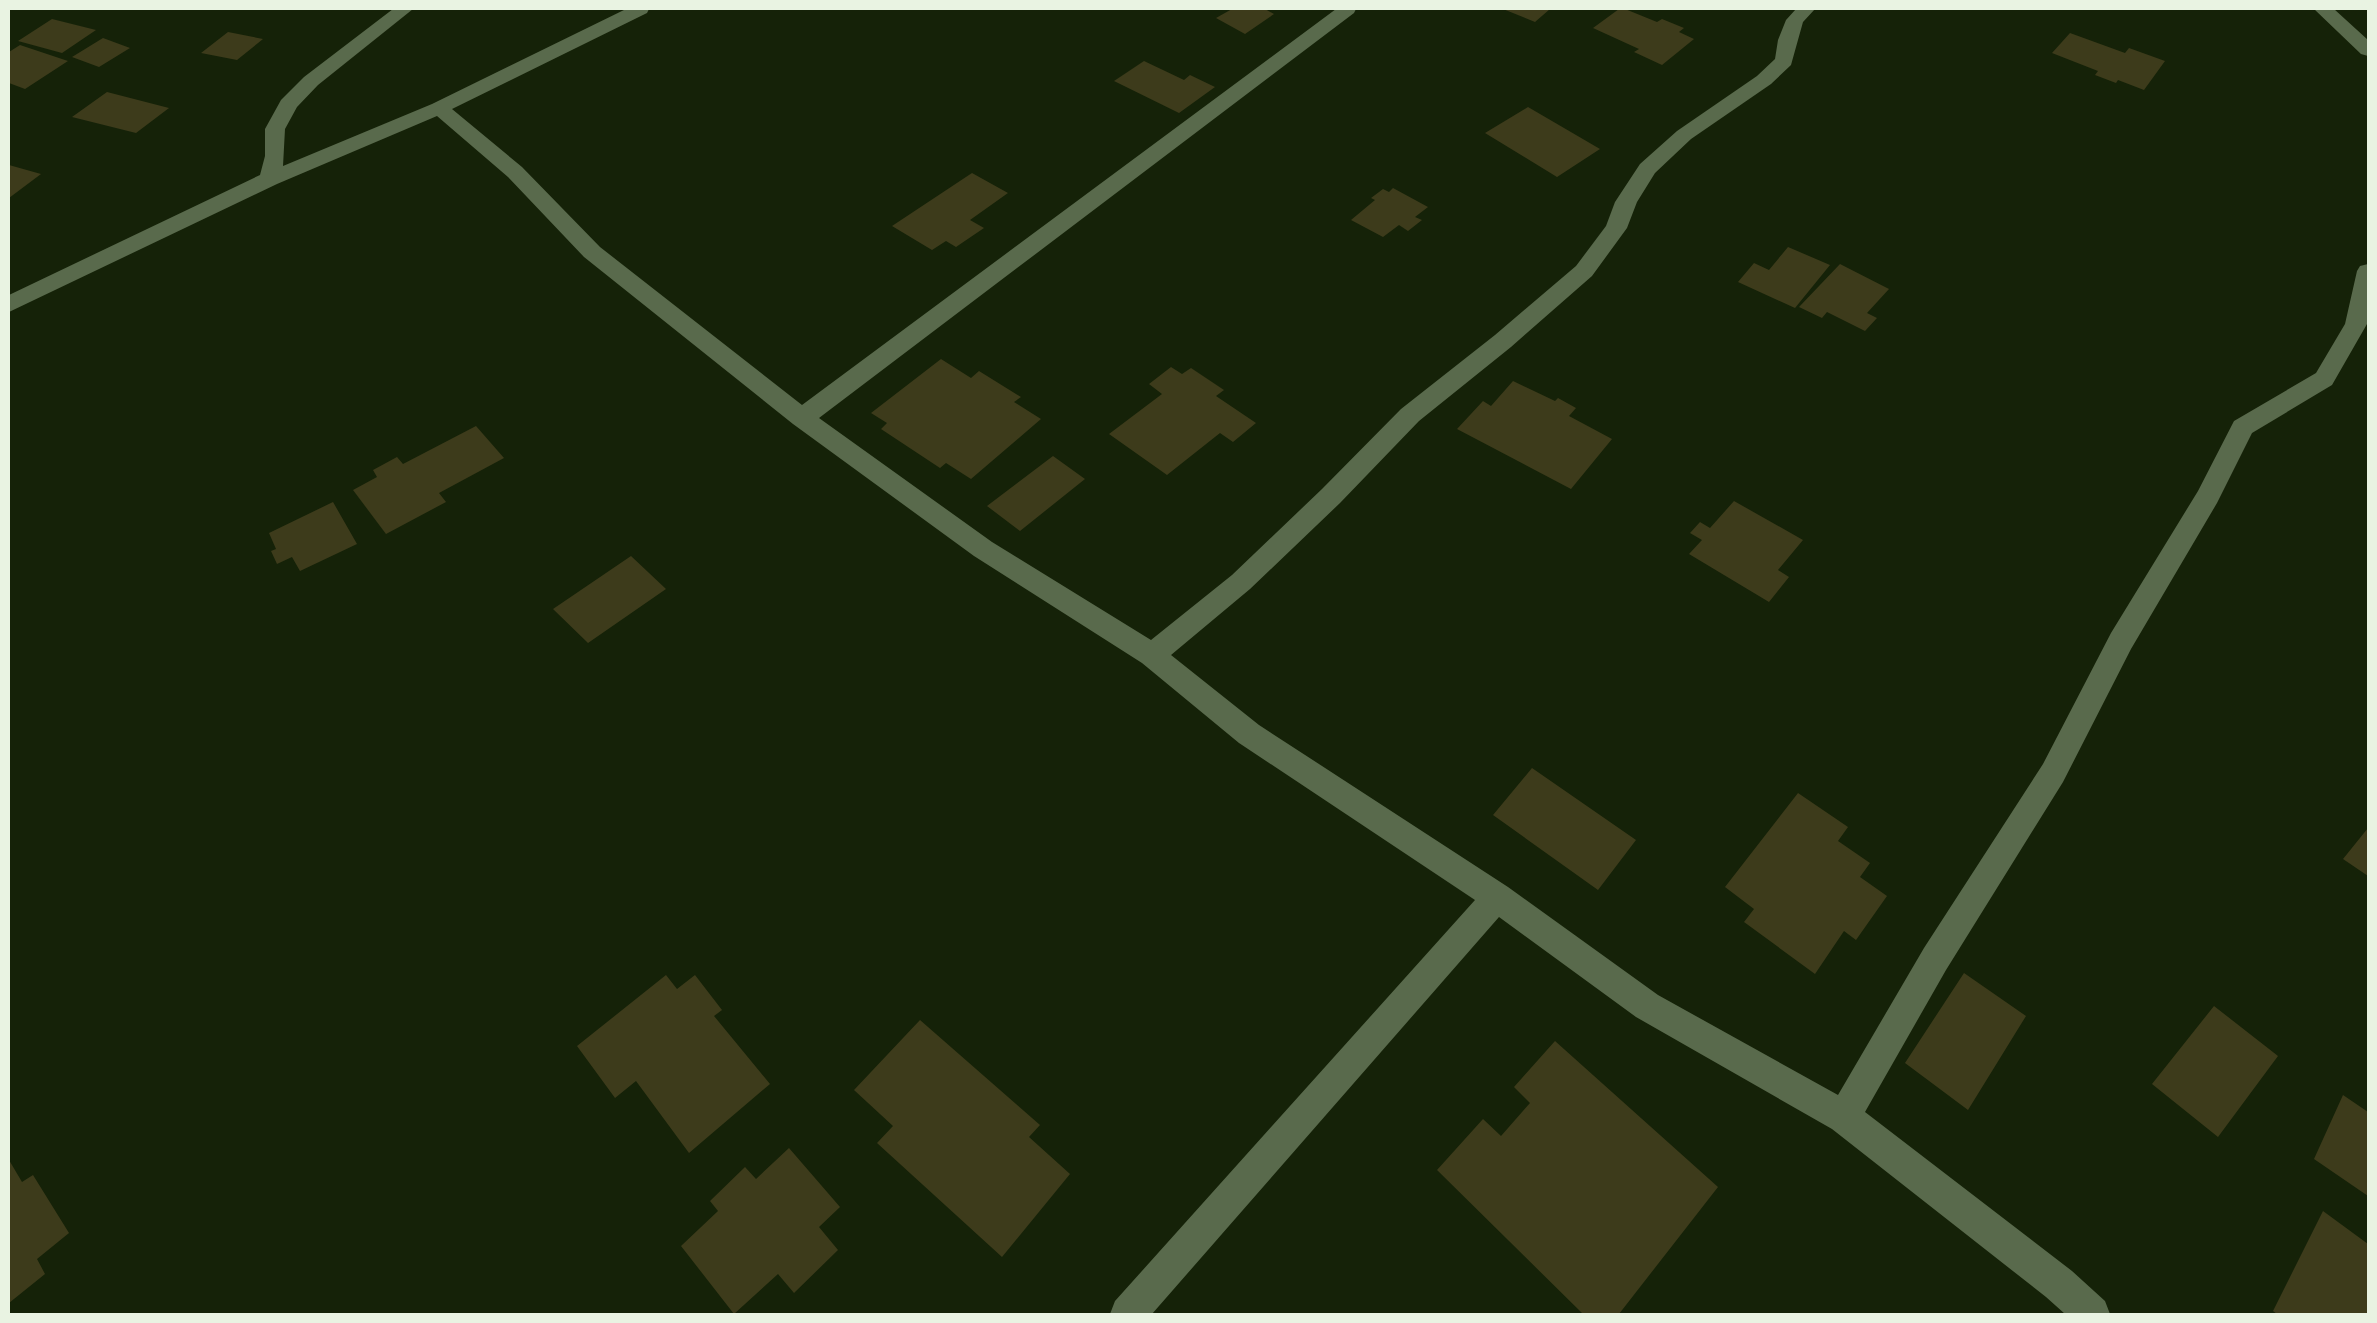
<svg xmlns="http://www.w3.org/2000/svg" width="2377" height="1323" font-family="'PT Sans Narrow',sans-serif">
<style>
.building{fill:#3d3b1b}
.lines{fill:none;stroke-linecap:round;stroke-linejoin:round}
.street{fill:#596a4c;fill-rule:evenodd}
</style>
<rect width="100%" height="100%" fill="#152208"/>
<!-- building -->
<path class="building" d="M1232,9H1265L1274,14L1245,34L1216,18Z
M1503,9H1550L1535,22Z
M1619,9H1625L1657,22L1662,19L1684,28L1679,32L1694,39L1662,65L1634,52L1639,49L1593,28Z
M52,19L96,30L62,53L18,41Z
M228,32L263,39L237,60L201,53Z
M2070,33L2125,53L2129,48L2165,61L2144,90L2118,80L2116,83L2095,75L2098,71L2052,53Z
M103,38L130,48L99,67L72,57Z
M20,45L68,61L25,89L9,83V52Z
M1144,61L1184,80L1190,75L1215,87L1179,113L1114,81Z
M107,92L169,108L136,133L72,117Z
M1528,107L1600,149L1557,177L1485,133Z
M9,165L41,174L9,198Z
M972,173L1008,193L970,220L984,228L956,247L946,241L932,250L892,226Z
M1393,188L1428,207L1415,217L1422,220L1408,231L1399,225L1383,237L1351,220L1375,200L1371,198L1383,189L1389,192Z
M1788,247L1830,265L1795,308L1738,282L1754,263L1769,270Z
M1840,264L1889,289L1867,313L1877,318L1865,331L1827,312L1822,318L1799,307Z
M941,359L971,378L979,371L1021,397L1014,402L1041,419L971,479L946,463L940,468L881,429L887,423L871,413Z
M1171,367L1182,374L1191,368L1224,390L1216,396L1256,423L1233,442L1220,433L1167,475L1109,434L1162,394L1149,384Z
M1513,381L1555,401L1558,398L1576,408L1569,416L1612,439L1571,489L1457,429L1483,401L1491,406Z
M476,426L504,458L439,493L446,502L386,534L353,490L377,477L373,470L397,457L403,464Z
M1053,456L1085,479L1020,531L987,506Z
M1734,501L1803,540L1778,570L1789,577L1769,602L1689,554L1702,540L1690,533L1700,522L1710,528Z
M333,502L357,544L300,571L292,557L277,564L271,551L276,549L269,533Z
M631,556L666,589L588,643L553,609Z
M1532,768L1636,840L1598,890L1493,815Z
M1798,793L1848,827L1838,841L1870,863L1860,877L1887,896L1856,940L1844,931L1815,974L1744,922L1754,909L1725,887Z
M2368,828V876L2343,859Z
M1964,973L2026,1016L1968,1110L1905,1063Z
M666,975L677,989L695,975L722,1010L714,1016L770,1084L689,1153L636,1081L615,1098L577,1046Z
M2214,1006L2278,1056L2218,1137L2152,1084Z
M920,1020L1040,1125L1029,1137L1070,1174L1002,1257L877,1143L893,1126L854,1090Z
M1555,1041L1718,1187L1619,1314H1583L1437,1170L1483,1119L1501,1136L1530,1103L1514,1087Z
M2343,1095L2368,1112V1196L2314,1159Z
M789,1148L840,1207L819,1227L838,1250L794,1293L778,1274L734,1314L681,1246L718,1211L710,1201L745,1167L756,1179Z
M9,1160L22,1182L33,1175L69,1233L37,1259L45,1274L9,1303Z
M2323,1211L2368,1244V1314H2277L2273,1311Z"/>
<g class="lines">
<!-- street -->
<path class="street" d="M393,9H413L318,85L297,107L285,129L283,166L432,104L626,9H649L647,13L452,109L522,167L600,247L802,405L1336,9H1356L1354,13L819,418L992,542L1151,640L1232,575L1322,489L1401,409L1495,335L1576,266L1606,226L1615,202L1640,164L1677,131L1757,76L1775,59L1778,40L1786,20L1796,9H1815L1803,22L1791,65L1771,84L1691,139L1655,173L1637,202L1627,228L1592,276L1511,347L1419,421L1340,503L1250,589L1171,655L1259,725L1508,887L1658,995L1838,1095L1924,948L2043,764L2111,633L2198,491L2234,421L2316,373L2345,324L2357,271L2360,266L2368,264L2367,324L2332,385L2252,433L2217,503L2131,649L2063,782L1946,970L1865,1112L2072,1271L2105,1301L2110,1314H2065L2046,1297L1832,1129L1636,1017L1499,917L1152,1314H1110L1115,1301L1475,900L1239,743L1142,663L974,556L793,424L584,257L508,177L437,116L277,184L9,312V295L260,175L265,156V129L281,100L304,77Z
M2314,9H2334L2368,40V56L2361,54Z"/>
</g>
<!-- border -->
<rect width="2377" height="1323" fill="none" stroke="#e9f3e2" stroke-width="20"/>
</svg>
